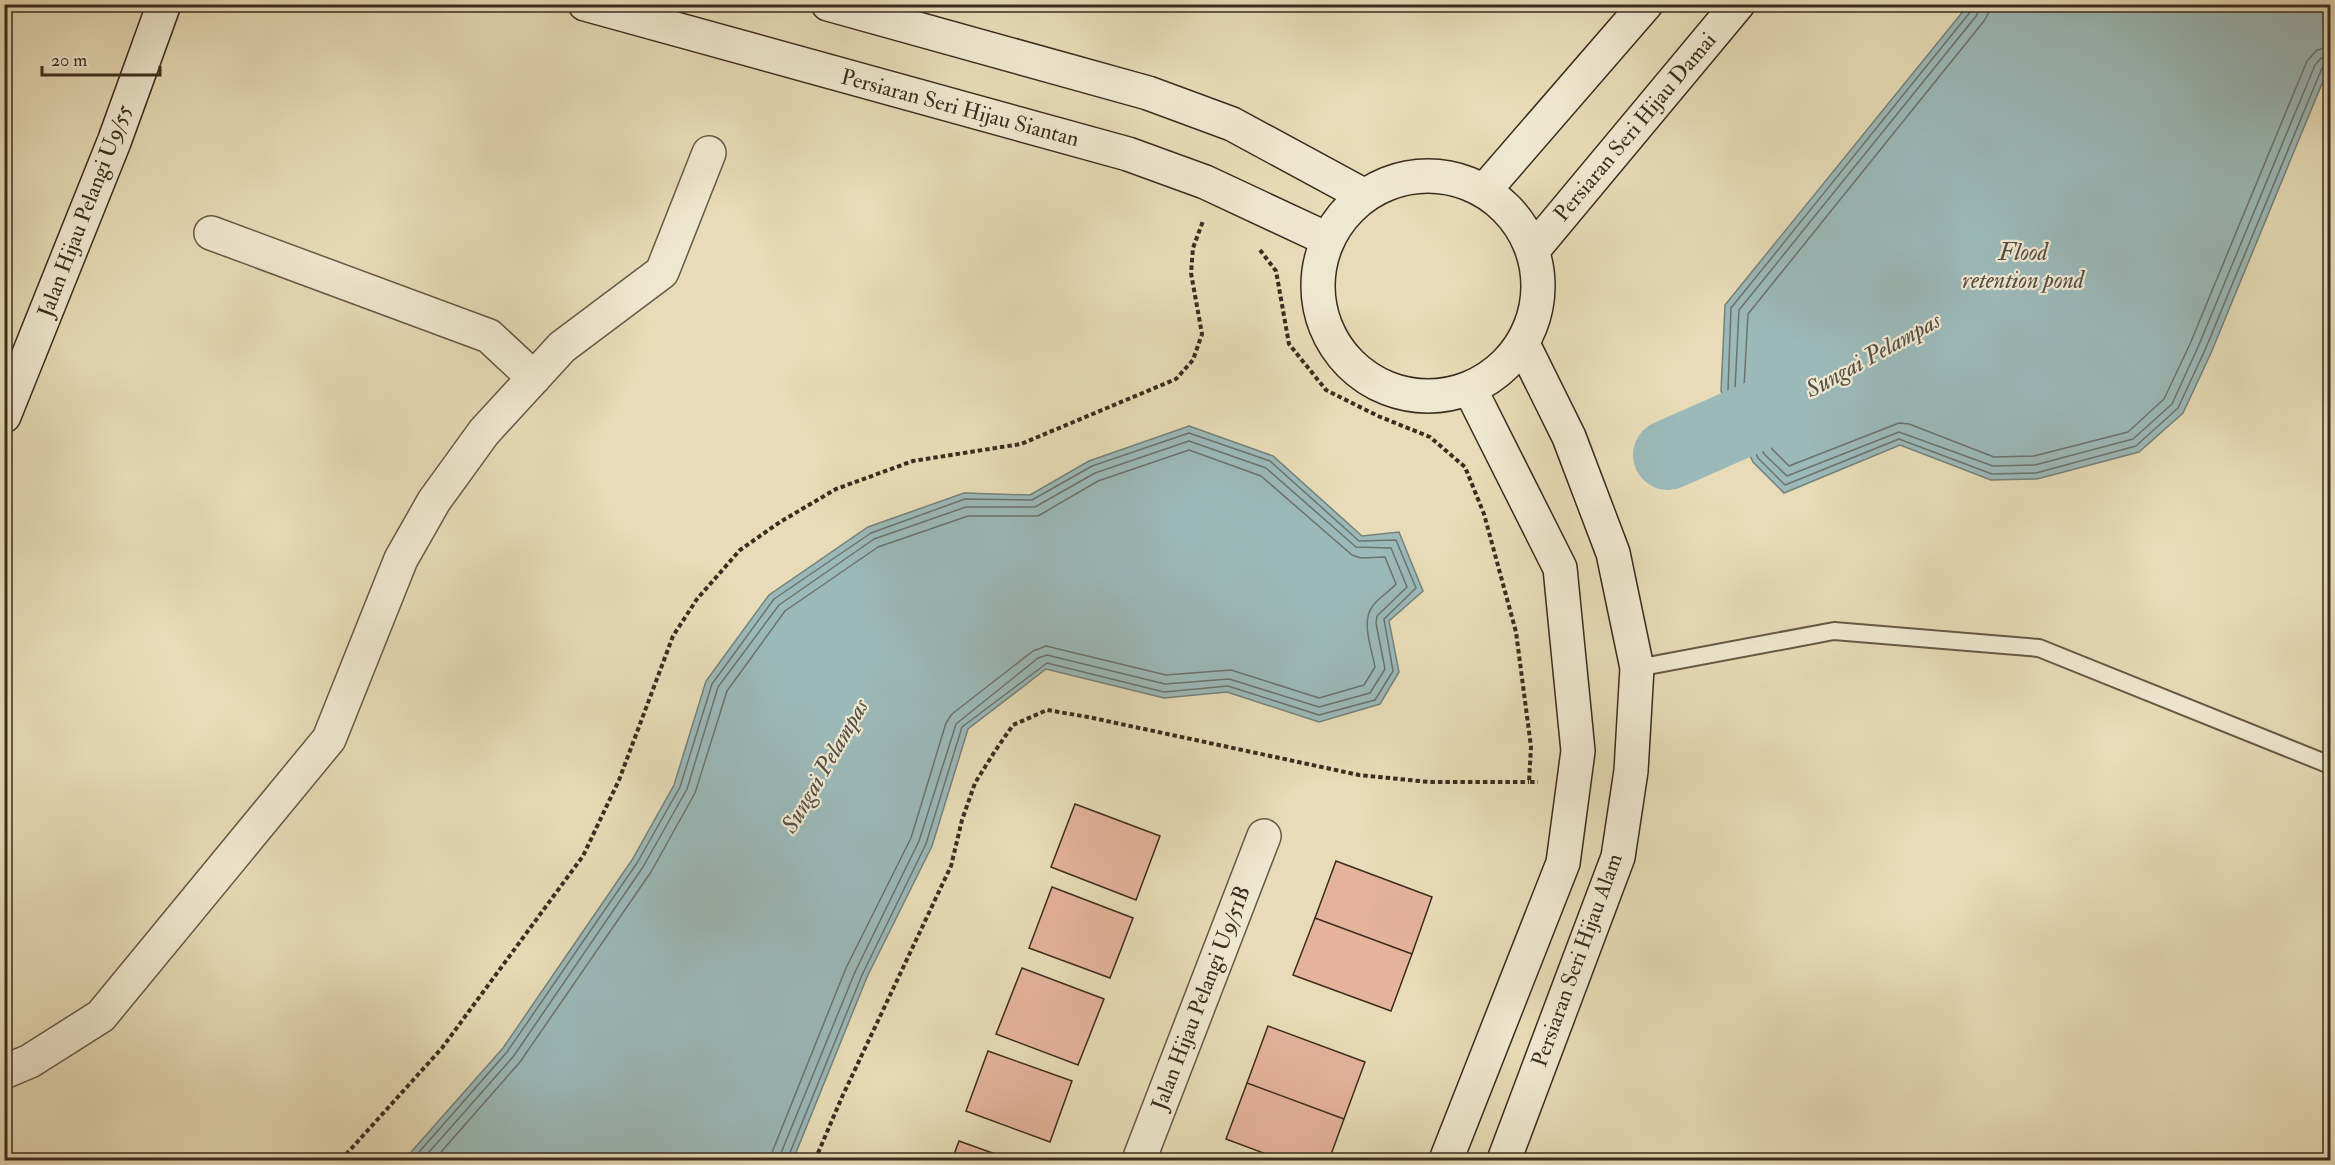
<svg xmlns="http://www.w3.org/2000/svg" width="2335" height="1165" font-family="'IM FELL Double Pica',serif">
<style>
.water{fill:#9bb9b9;stroke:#75817b;stroke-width:1.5}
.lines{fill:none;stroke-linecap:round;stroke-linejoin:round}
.shore{stroke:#6c726c;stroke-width:1.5}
.river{stroke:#9bb9b9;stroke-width:70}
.building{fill:#e5b39c;stroke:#3c2c1f;stroke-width:1.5}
.lane-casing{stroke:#675845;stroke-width:20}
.street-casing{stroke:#675845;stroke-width:36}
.secondary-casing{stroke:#3c2c1f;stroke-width:36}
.path{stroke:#3c2c1f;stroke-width:4;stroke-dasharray:4.5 3;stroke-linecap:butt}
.lane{stroke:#efe8d0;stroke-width:16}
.street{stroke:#efe8d0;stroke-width:33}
.secondary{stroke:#efe8d0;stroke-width:33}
.labels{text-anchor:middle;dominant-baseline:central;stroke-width:4.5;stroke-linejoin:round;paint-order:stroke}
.street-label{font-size:22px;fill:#3c2c1f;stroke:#efe8d0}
.water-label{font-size:24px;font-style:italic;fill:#544f46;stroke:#efe8d0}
</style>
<rect width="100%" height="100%" fill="#e7dcb7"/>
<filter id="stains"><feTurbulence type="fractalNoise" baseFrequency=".00333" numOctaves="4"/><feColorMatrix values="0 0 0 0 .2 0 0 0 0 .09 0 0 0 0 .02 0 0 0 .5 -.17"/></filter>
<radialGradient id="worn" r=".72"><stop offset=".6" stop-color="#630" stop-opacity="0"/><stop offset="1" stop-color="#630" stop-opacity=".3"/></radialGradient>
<!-- water -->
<path class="water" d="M1969,4L2330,5V64L2211,353L2183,413L2139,452L2037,479L1991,480L1900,445L1784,493L1753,462L1721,391L1725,305Z
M1189,426L1273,456L1362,536L1399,532L1423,591L1389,621L1399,672L1380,704L1319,722L1227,692L1164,698L1046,669L968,729L932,846L867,977L793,1160H404L503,1048L632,860L674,785L706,681L769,595L868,527L964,493L1030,495L1089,461Z"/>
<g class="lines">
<!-- shore -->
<path class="shore" d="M1973,4L1971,11L1731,308L1728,390L1758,458L1785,485L1899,439L1992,474L2036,473L2136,446L2178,408L2205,350L2322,68L2326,64H2330
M1980,4L1977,15L1739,310L1735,389L1764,454L1787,476L1899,432L1993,466L2035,465L2133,439L2172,404L2198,347L2315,65L2321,58L2330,56
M1989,4L1988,14L1984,21L1748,314L1744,387L1772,449L1789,466L1899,423L1909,424L1994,457L2034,456L2128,432L2164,399L2190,344L2307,61L2317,50L2330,47
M412,1160L507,1052L637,863L680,787L712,684L774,599L871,533L965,499L1032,500L1092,466L1189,433L1270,461L1359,541L1396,540L1416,588L1384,619L1393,671L1375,700L1319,715L1228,686L1164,692L1047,663L962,727L926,844L862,975L787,1160
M422,1160L513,1057L643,867L687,789L718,687L779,605L874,539L966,507H1035L1095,473L1189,441L1266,468L1356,547L1391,548L1407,587L1377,616L1376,623L1385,669L1370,693L1319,707L1229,679L1165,684L1047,655L1038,658L956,724L919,841L855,972L781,1153L780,1160
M434,1160L520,1062L651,872L695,793L727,691L785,611L878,547L968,516H1038L1098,481L1189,450L1261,476L1352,555L1361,558L1385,557L1396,584C1389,592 1378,598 1372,607C1361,622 1372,650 1375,667L1364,685L1319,698L1231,670L1166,675L1046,646L1033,651L952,714L946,723L911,838L846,968L773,1150L771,1160"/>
<!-- river -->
<path class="river" d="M1668,455L1806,394L1823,385"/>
</g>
<!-- building -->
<path class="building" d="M1075,804L1160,836L1136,900L1051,867Z
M1336,861L1432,897L1412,954L1315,918Z
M1052,887L1133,918L1110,978L1029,948Z
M1315,918L1412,954L1391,1011L1293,975Z
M1022,968L1104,999L1078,1065L996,1034Z
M1268,1026L1365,1062L1344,1119L1247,1083Z
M988,1051L1072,1081L1050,1142L966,1111Z
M1247,1083L1344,1119L1329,1160H1282L1226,1139Z
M959,1141L1012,1160H952Z"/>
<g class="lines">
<!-- lane casing -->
<g class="lane-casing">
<path id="lane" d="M1637,668L1834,631L2039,648L2330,765"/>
</g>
<!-- street casing -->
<g class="street-casing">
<path id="street" d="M211,233L489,336L534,378
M4,1072L30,1061L101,1016L329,739L401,559L434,501L484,432L562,347L662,272L709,153
M1139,1160L1264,836"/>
</g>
<!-- secondary casing -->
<g class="secondary-casing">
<path id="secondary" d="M585,4L1128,154L1205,182L1327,239
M828,4L1148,93L1232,124L1365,196
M1318 286a110 110 0 1 1 220 0a110 110 0 1 1-220 0Z
M1484,191L1646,4
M1533,250L1738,4
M4,416L114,142L164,4
M1446,1160L1563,863L1578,751L1560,568L1470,389
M1504,1160L1618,857L1631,771L1637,668L1613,553L1569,437L1523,344"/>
</g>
<!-- path -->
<path class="path" d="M1260,250L1276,271L1289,344L1326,390L1378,416L1430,437L1465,467L1484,514L1516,632L1531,747L1529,782H1538
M341,1160L442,1048L583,856L619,780L673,636L697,599L740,550L780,522L836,489L913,461L1021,444L1176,379L1193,360L1202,334L1191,273L1193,248L1203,221
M815,1160L842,1097L951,866L962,820L975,783L995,751L1013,725L1047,710L1088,717L1359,775L1429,782H1529"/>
<!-- lane -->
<use href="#lane" class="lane"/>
<!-- street -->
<use href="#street" class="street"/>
<!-- secondary -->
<use href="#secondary" class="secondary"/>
</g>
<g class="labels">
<!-- street labels -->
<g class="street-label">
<text transform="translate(960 108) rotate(15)">Persiaran Seri Hijau Siantan</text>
<text transform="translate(1635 127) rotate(-50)">Persiaran Seri Hijau Damai</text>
<text transform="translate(85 211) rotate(-69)">Jalan Hijau Pelangi U9/55</text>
<text transform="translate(1577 960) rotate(-70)">Persiaran Seri Hijau Alam</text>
<text transform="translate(1201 998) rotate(-69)">Jalan Hijau Pelangi U9/51B</text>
</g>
<!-- water labels -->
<g class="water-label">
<text x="2023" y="252">Flood<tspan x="2023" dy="28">retention pond</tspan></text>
<text transform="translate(1873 355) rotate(-29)">Sungai Pelampas</text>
<text transform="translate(825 766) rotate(-60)">Sungai Pelampas</text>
</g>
</g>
<!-- margin -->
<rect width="2335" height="1165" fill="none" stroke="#e7dcb7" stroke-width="24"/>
<rect x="6" y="6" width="2323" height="1153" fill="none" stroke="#3c2c1f" stroke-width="3"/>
<rect x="12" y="12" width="2311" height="1141" fill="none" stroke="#3c2c1f" stroke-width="1.5"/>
<!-- scale -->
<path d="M42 66v9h118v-9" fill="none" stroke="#3c2c1f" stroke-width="3"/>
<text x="51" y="66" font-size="18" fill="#3c2c1f" stroke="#efe8d0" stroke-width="4.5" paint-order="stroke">20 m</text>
<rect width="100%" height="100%" filter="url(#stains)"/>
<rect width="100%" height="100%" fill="url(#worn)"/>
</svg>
